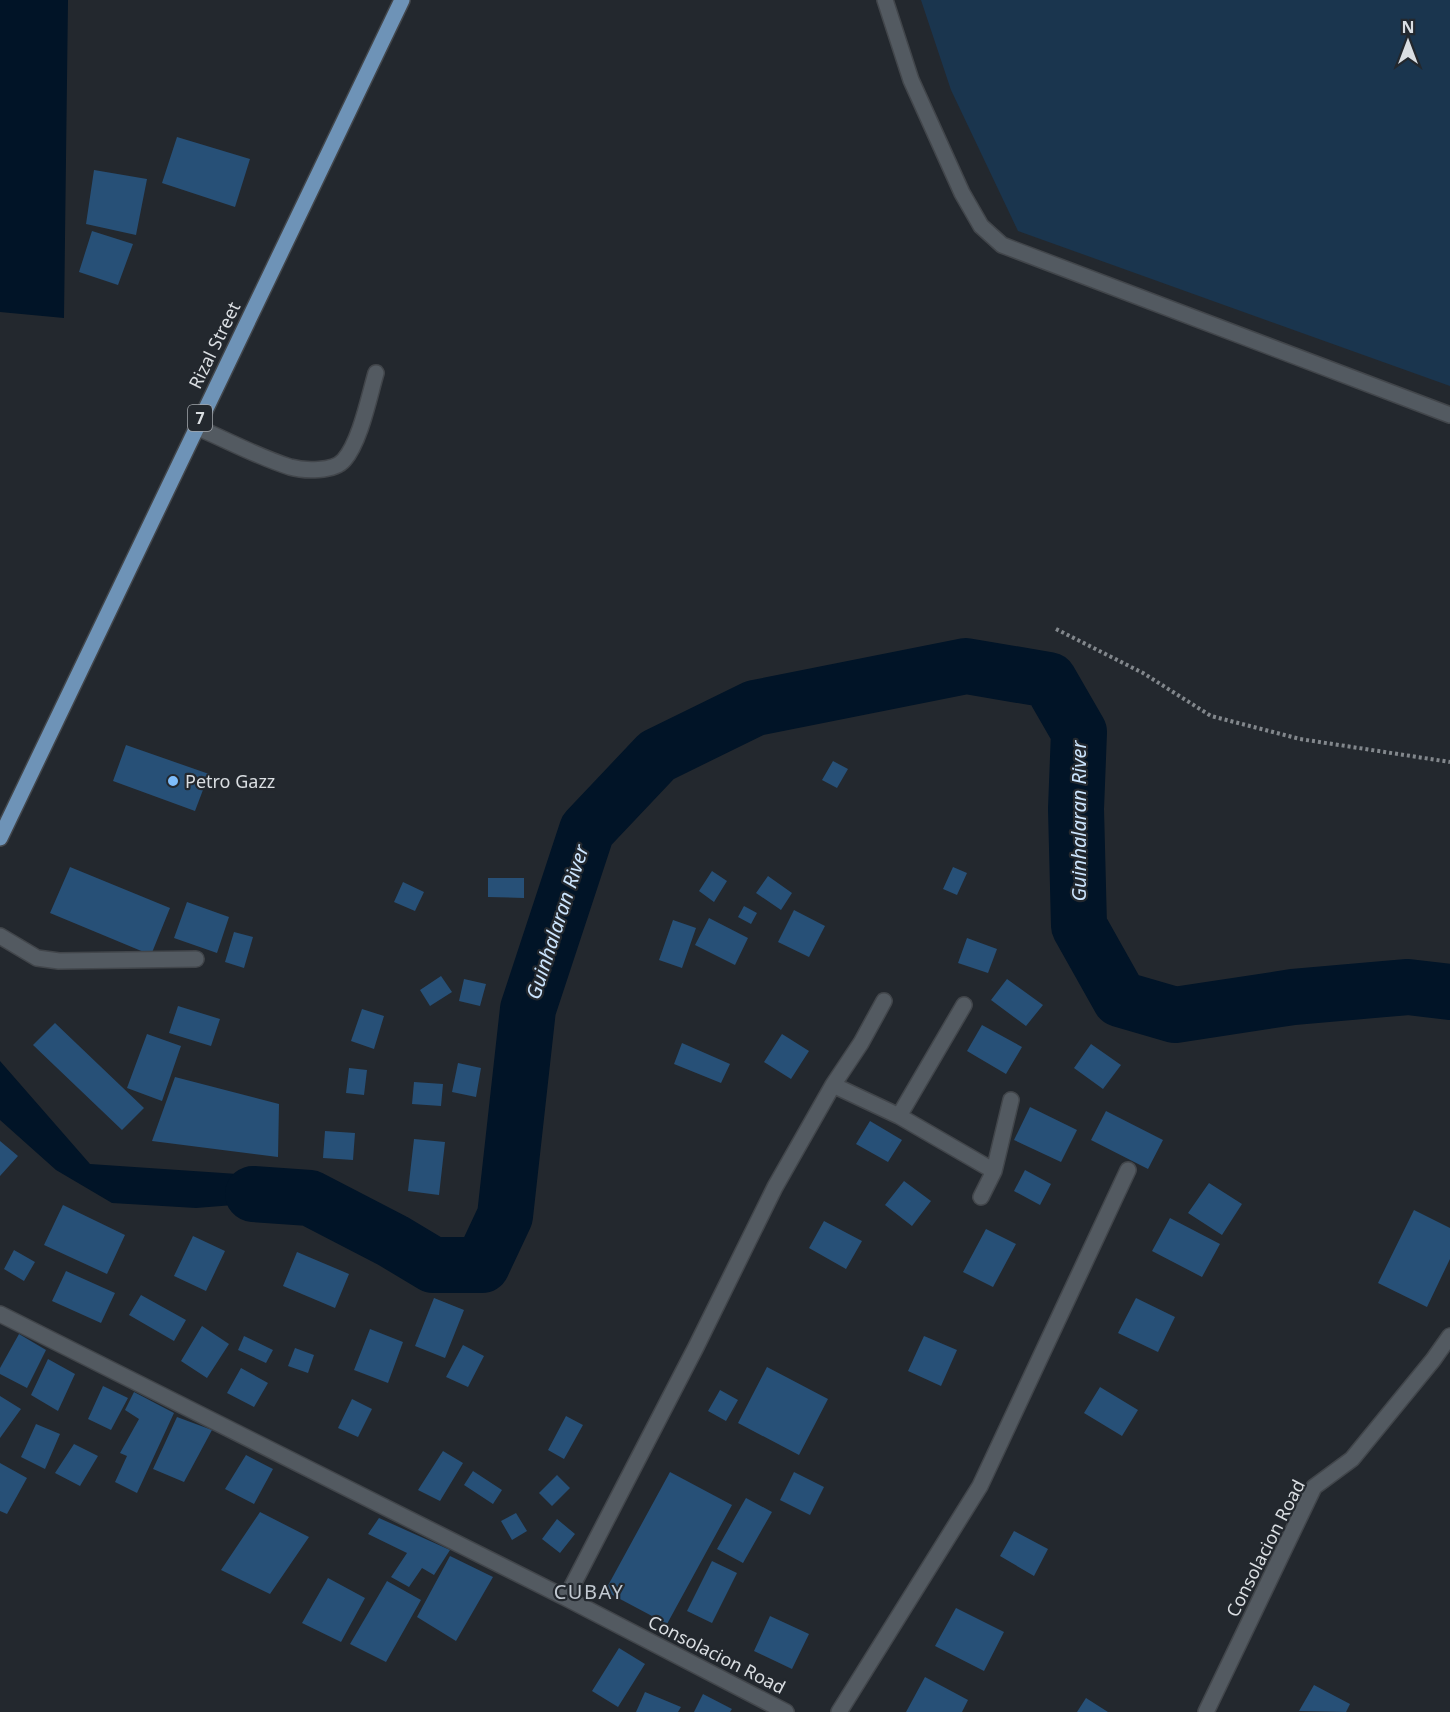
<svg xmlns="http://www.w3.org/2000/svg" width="1450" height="1712" font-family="'Noto Sans',sans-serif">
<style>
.green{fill:#1a354e}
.water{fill:#011427}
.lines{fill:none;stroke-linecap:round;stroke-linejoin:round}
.river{stroke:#011427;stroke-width:56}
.building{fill:#275077}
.lane-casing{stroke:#42464b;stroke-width:18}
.street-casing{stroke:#42464b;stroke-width:18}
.primary-casing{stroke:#42464b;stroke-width:18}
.path{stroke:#82878c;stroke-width:4;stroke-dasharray:3 3;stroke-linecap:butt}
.lane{stroke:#535a61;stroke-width:15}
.street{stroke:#535a61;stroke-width:15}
.primary{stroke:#6e93b7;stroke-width:15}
.poi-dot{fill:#7fbdfa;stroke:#23282e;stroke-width:2}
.labels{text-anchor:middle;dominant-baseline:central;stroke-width:4.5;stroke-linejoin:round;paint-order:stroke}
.shield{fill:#23282e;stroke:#a3a7ac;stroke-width:1.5}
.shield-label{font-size:16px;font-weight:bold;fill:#dadee2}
.street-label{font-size:18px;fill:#dadee2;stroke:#23282e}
.poi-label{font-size:18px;fill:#dadee2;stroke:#23282e;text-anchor:start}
.water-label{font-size:20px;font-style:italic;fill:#cce5fe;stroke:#23282e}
.neighbourhood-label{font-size:20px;letter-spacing:1.5px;fill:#c3cad2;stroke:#23282e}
</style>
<rect width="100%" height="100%" fill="#23282e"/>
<!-- green -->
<path class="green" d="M921,0H1450V386L1018,231L951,90Z"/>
<!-- water -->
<path class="water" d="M0,0H68L64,318L0,312Z
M0,1061L90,1164L280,1177L333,1197L325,1212L260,1203L196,1208L112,1203L56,1170L0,1120Z"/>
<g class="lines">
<!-- river -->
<path class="river" d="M253,1194L310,1198L393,1241L433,1265H482L505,1216L528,1009L587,830L657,756L755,708L966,666L1049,680L1079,732L1076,809L1079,926L1120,999L1175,1015L1293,997L1408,987L1450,992"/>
</g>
<!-- building -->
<path class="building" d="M177,137L250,159L235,207L162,183Z
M94,170L147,179L136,235L86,224Z
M92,231L133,244L118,285L79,272Z
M126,745L209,774L195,811L113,781Z
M833,761L848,769L837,788L822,780Z
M70,867L170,908L151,955L50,913Z
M953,867L967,873L957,895L943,889Z
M712,871L727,881L714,902L699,891Z
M768,876L792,893L781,910L756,893Z
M488,878H524V898L488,897Z
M403,882L424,892L415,911L394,902Z
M187,902L229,917L217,953L174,938Z
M744,906L757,913L751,924L738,917Z
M794,910L825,926L809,957L778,942Z
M709,918L748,938L735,965L695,945Z
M673,920L696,928L682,968L659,960Z
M234,932L253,937L244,968L225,962Z
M967,938L997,949L988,973L958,963Z
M441,976L452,992L430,1006L420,990Z
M464,979L486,984L480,1006L459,1001Z
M1007,979L1043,1005L1026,1026L991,1000Z
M178,1006L220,1019L211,1046L169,1033Z
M362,1009L384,1016L374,1049L351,1041Z
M55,1023L144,1108L122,1130L33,1045Z
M982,1025L1022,1047L1006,1074L967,1051Z
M147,1034L181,1046L162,1101L127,1088Z
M782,1034L809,1051L791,1079L764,1062Z
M682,1043L730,1064L721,1083L674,1064Z
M1091,1044L1121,1065L1103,1089L1074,1068Z
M458,1063L481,1068L476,1097L452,1092Z
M349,1068L367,1070L364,1095L346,1093Z
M175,1077L279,1104L278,1157L152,1141Z
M414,1082L443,1084L441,1106L412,1104Z
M1030,1107L1077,1130L1061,1162L1014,1140Z
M1106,1111L1163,1140L1148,1169L1091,1140Z
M870,1121L902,1140L888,1162L856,1144Z
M325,1131L355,1133L353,1160L323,1158Z
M414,1139L445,1142L439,1195L408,1191Z
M0,1141L18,1156L0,1176Z
M1025,1170L1051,1184L1040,1205L1014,1191Z
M904,1181L931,1201L912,1226L885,1205Z
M1209,1183L1242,1204L1222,1235L1188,1213Z
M63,1205L125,1235L107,1274L44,1245Z
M1414,1210L1450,1228V1259L1427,1307L1378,1283Z
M1170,1218L1220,1244L1202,1277L1152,1251Z
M824,1221L862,1241L846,1269L809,1248Z
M986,1229L1016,1244L993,1287L963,1272Z
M193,1236L225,1251L206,1291L174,1276Z
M14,1250L35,1262L24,1281L4,1269Z
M297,1252L349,1274L335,1308L283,1286Z
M66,1271L115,1293L101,1323L52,1301Z
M141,1295L186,1320L174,1341L129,1315Z
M434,1298L464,1310L445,1358L415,1346Z
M1136,1298L1175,1317L1158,1352L1118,1333Z
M202,1326L229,1344L207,1378L181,1361Z
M370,1329L403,1342L388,1383L354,1370Z
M19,1334L46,1350L27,1388L0,1374V1368Z
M244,1336L273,1350L266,1363L238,1350Z
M924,1336L957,1350L941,1386L908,1371Z
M463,1345L484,1356L468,1387L446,1377Z
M295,1348L314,1355L308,1373L288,1366Z
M48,1359L75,1374L58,1411L31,1395Z
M767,1367L828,1399L799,1455L738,1423Z
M241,1368L268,1383L254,1407L227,1393Z
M103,1386L128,1398L111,1430L88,1419Z
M1100,1387L1138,1410L1122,1436L1084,1413Z
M720,1390L738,1400L726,1421L708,1411Z
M134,1392L174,1413L137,1493L115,1482L127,1456L120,1453L139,1419L125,1410Z
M0,1396L21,1409L0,1438Z
M352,1399L372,1409L358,1437L338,1428Z
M566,1416L583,1425L564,1459L548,1450Z
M177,1417L212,1430L184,1482L153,1469Z
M36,1424L60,1434L45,1469L21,1457Z
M74,1444L98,1456L80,1486L55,1473Z
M443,1451L463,1463L440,1501L418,1490Z
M246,1455L273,1469L254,1504L225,1489Z
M0,1463L27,1478L7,1514L0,1511Z
M473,1471L502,1490L493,1504L464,1485Z
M670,1472L732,1505L667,1624L605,1591Z
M794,1472L824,1487L810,1515L780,1500Z
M557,1475L570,1488L552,1506L539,1493Z
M746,1498L772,1512L743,1563L717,1549Z
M260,1512L309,1537L270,1594L221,1570Z
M516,1513L527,1531L512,1540L501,1521Z
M379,1518L450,1550L434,1575L422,1568L409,1587L391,1577L407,1553L368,1534Z
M557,1519L575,1534L560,1553L542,1539Z
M1014,1531L1048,1549L1034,1576L1000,1556Z
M450,1556L493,1577L456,1641L417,1617Z
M712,1561L737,1573L712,1623L687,1611Z
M328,1578L365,1598L341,1642L302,1623Z
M387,1581L421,1600L386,1662L350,1644Z
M956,1608L1004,1632L984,1671L935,1646Z
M770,1616L809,1634L792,1669L754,1651Z
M619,1648L645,1664L618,1707L592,1691Z
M925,1677L968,1700L962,1712H906Z
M1314,1685L1350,1704L1346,1712L1299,1711Z
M645,1692L681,1707L678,1712H636Z
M703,1694L732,1709L730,1712H694Z
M1086,1698L1108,1712H1077Z"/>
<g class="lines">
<!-- lane casing -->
<g class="lane-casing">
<path id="lane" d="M0,936L37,958L59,961L196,959"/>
</g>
<!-- street casing -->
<g class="street-casing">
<path id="street" d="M885,0L911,80L962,193L981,226L1002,245L1450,415
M196,427C227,440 258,457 290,467C304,471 334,472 344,460C360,442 369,397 376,373
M833,1085L861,1043L884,1001
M899,1116L964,1005
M981,1197L994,1171
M0,1314L566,1598L786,1712
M566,1598L696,1347L775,1187L833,1085L899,1116L994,1171L1011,1100
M839,1712L980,1486L1128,1170
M1206,1712L1314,1487L1352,1459L1433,1360L1450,1336"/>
</g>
<!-- primary casing -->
<g class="primary-casing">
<path id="primary" d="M0,838L402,0"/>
</g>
<!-- path -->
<path class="path" d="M1056,629L1143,673L1211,716L1300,739L1450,762"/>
<!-- lane -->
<use href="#lane" class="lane"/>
<!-- street -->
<use href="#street" class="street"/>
<!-- primary -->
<use href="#primary" class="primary"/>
</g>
<!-- markers -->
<circle class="poi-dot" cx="173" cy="781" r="6"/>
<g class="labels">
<!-- shield labels -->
<rect class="shield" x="188" y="405" width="24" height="26" rx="4.5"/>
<g class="shield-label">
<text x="200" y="418">7</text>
</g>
<!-- street labels -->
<g class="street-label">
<text transform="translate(214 345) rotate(-64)">Rizal Street</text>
<text transform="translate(1265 1548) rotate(-63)">Consolacion Road</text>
<text transform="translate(717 1654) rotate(27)">Consolacion Road</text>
</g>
<!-- poi labels -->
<g class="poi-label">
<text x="185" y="781">Petro Gazz</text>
</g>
<!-- water labels -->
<g class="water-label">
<text transform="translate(1078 821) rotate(-90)">Guinhalaran River</text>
<text transform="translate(557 922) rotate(-72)">Guinhalaran River</text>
</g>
<!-- neighbourhood labels -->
<g class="neighbourhood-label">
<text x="589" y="1591">CUBAY</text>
</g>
</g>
<!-- north arrow -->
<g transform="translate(1408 42)" stroke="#23282e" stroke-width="4.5" paint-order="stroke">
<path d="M0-4.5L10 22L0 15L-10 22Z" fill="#dadee2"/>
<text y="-9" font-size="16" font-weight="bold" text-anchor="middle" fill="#dadee2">N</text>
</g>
</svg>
